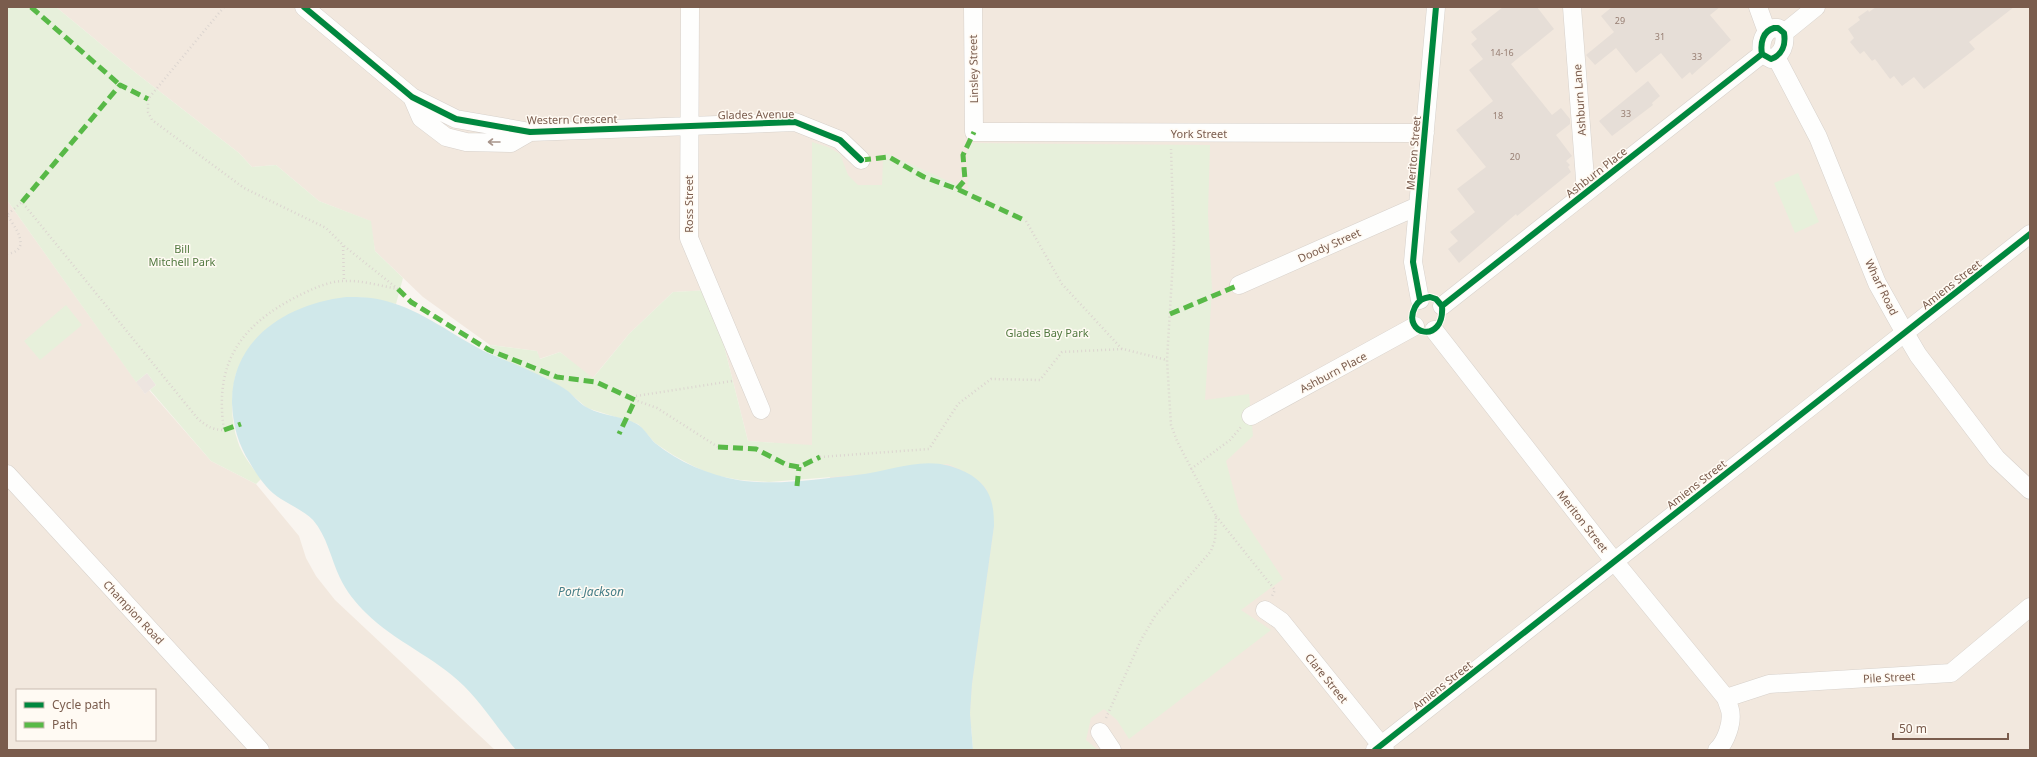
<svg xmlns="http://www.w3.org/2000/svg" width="2037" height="757" font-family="'Noto Sans',sans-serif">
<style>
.residential{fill:#f2e8de;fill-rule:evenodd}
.industrial{fill:#ede5e0}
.green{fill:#e7f0db}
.water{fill:#d0e8ea}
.building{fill:#e6ded7}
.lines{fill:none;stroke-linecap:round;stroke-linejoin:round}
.minor-casing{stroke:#d7d1cb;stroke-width:19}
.path{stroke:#dcd5d0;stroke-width:2.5;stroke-dasharray:1 3;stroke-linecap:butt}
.minor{stroke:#fefefd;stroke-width:18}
.quiet{stroke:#58b947;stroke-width:5;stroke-dasharray:10 5;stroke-linecap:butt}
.cycleway-casing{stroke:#fffaf3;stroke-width:8}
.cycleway{stroke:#00873e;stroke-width:6}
.oneway{stroke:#a8958b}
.labels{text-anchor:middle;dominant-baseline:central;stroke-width:3;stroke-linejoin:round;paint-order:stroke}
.number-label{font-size:9px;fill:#977e72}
.street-label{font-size:11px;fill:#7a5c4d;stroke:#fffaf3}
.park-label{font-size:11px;fill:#537a41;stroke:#fffaf3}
.water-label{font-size:12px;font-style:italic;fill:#437c86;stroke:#fffaf3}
</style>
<rect width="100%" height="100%" fill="#f9f5f0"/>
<!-- residential -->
<path class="residential" d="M56,7H2030V750H984L812,446L748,441L710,290L673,292L629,334L592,379L560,352L539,359L537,351L490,345L423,297L375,251L370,221L319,201L276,165L252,167L239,153L136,73Z
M7,200L145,394L149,390L211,461L256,484L299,536L306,558L316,576L335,600L495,750H7ZM17,690H155V740H17Z"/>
<!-- industrial -->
<path class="industrial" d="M147,373L156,385L145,394L136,382Z"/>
<!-- green -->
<path class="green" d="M7,7H56L136,73L239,153L252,167L276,165L319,201L371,221L375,251L403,278L396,304L367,298L346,297L236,373C231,395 230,420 238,442C242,455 253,468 261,479L256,484L211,461L150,390L156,385L147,373L136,382L7,200Z
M812,142L828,147L840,154L848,175L858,185H882L883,159L886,153L968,190L967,143L1210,145L1208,214L1212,289L1205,400L1249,394L1253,436L1226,461L1240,514L1283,579L1241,610L1271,630L1129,739L1117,720L1104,709L1091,718L1086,740L1098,750H973L970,713L972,684L994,526L987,490L981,483L965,472L948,464L857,475L769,482L740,480L713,475L693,466L673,455L655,443L638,424L587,408L566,390L488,352L490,345L537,351L540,359L560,352L593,378L629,334L673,292L710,290L748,441L812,445Z
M1798,173L1819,222L1795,233L1774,183Z
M66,305L82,325L40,360L24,341Z"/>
<!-- water -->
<path class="water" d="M346,297C359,297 373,297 386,301C422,310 455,337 488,353C514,364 541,374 565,389C573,394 579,404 588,408C603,416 622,416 637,424C644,428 649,437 655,443C678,462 709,475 738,480C774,486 820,479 856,475C899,470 930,451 971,475C991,488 994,504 994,526L972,684L970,713L973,750H516C498,729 483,705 464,686C435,657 395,642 366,613C356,603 346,591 340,578C331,559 327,536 313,520C304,511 292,506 281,499C268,491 258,477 250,463C238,444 233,426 232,403C231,338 288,304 346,297Z"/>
<!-- building -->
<path class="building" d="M1503,7H1537L1554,29L1511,64L1552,115L1561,108L1570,119V124L1556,135L1572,156L1566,161L1570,165L1568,167L1571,172L1517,216L1516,214L1459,263L1448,249L1458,241L1450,232L1475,212L1457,189L1486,167L1456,130L1493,101L1469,70L1483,59L1471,44L1477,39L1471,32Z
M1612,7H1720L1710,15L1731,40L1692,75L1690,72L1682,79L1661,53L1636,73L1616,48L1595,65L1586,55L1614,32L1601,16Z
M1876,7H2014L1969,42L1975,49L1924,89L1914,77L1902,86L1894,76L1890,79L1875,59L1872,61L1864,51L1860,54L1850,42L1854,38L1848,29L1860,20L1858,17L1868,10L1869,12Z
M1648,81L1660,96L1652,103L1653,105L1612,136L1599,121Z"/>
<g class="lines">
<!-- minor casing -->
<g class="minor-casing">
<path id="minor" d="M304,7L412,97L456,119L530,132L795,122L840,140L861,160
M690,7L689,238L761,410
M973,7L974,132L1425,133
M1572,7L1586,192
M1758,7L1767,32
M1774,28H1778L1784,33C1786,45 1782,55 1771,59L1762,54C1760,43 1763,31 1774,28Z
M1784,33L1816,7
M1776,57L1818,137L1877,283L1905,333L1918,355L1996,458L2030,490
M412,97L421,118L446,137L466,142L511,143L530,132
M1239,285L1418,206
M1420,300L1413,262L1436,7
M1442,306L1762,54
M1434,330L1614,561L1726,698C1727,702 1729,706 1730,710C1733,722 1726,742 1717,750
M1251,416L1415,326
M7,474L260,750
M1265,610L1281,621L1385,750
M1726,698L1769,684L1951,673L2030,607
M1100,732L1112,750
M1375,750L2030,234"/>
</g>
<!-- path -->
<path class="path" d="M224,7L148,99V112L152,120L244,188L326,228L343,245L344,281
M1026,221L1062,284L1122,349
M344,246L398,289
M7,254C33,250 15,227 7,215L22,202L198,419C207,426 212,430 224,430C214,364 239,326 298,296C312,289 329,281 344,281C361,280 381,286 398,289
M718,447L657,408L635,400L636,396L732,381
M820,457L929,449L958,404L991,379L1040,380L1062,352L1123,349L1167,360
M1191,469L1230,440L1241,427
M1216,516L1275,590L1272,596
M1106,718L1141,640L1155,616L1211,551L1215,540L1216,516L1177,441L1171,425L1167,360L1174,243L1171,149"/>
<!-- minor -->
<use href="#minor" class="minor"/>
<!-- quiet -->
<path class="quiet" d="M31,7L120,85
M861,160L889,157L924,177L957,189L1026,221
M957,189L965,180L963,155L974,132
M22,202L120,85L148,99
M398,289L411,302L489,350L557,377L596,382L635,400L619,434
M1170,314L1239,285
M224,430L241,424
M718,447L756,449L787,465L799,467L820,457
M797,486L799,467"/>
<!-- cycleway casing -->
<g class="cycleway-casing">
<path id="cycleway" d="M304,7L412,97L456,119L530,132L795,122L840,140L861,160
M1774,28H1778L1784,33C1786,45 1782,55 1771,59L1762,54C1760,43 1763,31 1774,28Z
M1430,297L1436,299L1442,306C1445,345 1401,335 1415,307C1419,300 1423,298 1430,297Z
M1420,300L1413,262L1436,7
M1442,306L1762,54
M1375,750L2030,234"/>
</g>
<!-- cycleway -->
<use href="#cycleway" class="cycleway"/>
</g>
<!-- one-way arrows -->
<defs><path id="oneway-shaft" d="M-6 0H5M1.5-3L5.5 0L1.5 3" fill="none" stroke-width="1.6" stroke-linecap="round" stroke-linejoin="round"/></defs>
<use class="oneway" href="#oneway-shaft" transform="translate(494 142) rotate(-180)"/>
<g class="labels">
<!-- number labels -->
<g class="number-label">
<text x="1620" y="20">29</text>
<text x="1660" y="36">31</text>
<text x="1502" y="52">14-16</text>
<text x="1697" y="56">33</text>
<text x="1626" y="113">33</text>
<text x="1498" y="115">18</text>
<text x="1515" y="156">20</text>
</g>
<!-- street labels -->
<g class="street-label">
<text transform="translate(973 69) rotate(-91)">Linsley Street</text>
<text transform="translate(1579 100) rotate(-94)">Ashburn Lane</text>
<text transform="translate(756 114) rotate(-1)">Glades Avenue</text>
<text transform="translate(572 119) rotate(-1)">Western Crescent</text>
<text x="1199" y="133">York Street</text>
<text transform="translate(1413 153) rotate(-85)">Meriton Street</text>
<text transform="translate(1596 172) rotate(-38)">Ashburn Place</text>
<text transform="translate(688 204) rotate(-90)">Ross Street</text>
<text transform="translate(1329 245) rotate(-24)">Doody Street</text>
<text transform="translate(1951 284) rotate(-38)">Amiens Street</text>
<text transform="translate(1882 287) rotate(64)">Wharf Road</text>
<text transform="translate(1333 372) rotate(-28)">Ashburn Place</text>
<text transform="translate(1696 484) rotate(-38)">Amiens Street</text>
<text transform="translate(1583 521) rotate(52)">Meriton Street</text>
<text transform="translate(134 612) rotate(47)">Champion Road</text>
<text transform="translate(1889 677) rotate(-3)">Pile Street</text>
<text transform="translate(1327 678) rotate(51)">Clare Street</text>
<text transform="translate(1442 685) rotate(-38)">Amiens Street</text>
</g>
<!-- park labels -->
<g class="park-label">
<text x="182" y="248">Bill<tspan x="182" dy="13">Mitchell Park</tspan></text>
<text x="1047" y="332">Glades Bay Park</text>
</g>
<!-- water labels -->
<g class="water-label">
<text x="591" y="591">Port Jackson</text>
</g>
</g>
<!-- border -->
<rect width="2037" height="757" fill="none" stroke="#7a5c4d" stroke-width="16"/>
<!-- legend -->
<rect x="16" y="689" width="140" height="52" fill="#fffaf3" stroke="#cabbb1"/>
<rect x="24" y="702" width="20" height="6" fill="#00873e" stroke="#cabbb1"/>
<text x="52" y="709" font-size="12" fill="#7a5c4d">Cycle path</text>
<rect x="24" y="722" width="20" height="6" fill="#58b947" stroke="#cabbb1"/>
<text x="52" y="729" font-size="12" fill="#7a5c4d">Path</text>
<!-- scale -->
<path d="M1893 733v6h115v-6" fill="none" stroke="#7a5c4d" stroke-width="2"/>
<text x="1899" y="733" font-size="12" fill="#7a5c4d" stroke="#fffaf3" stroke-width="3" paint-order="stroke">50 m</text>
</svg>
